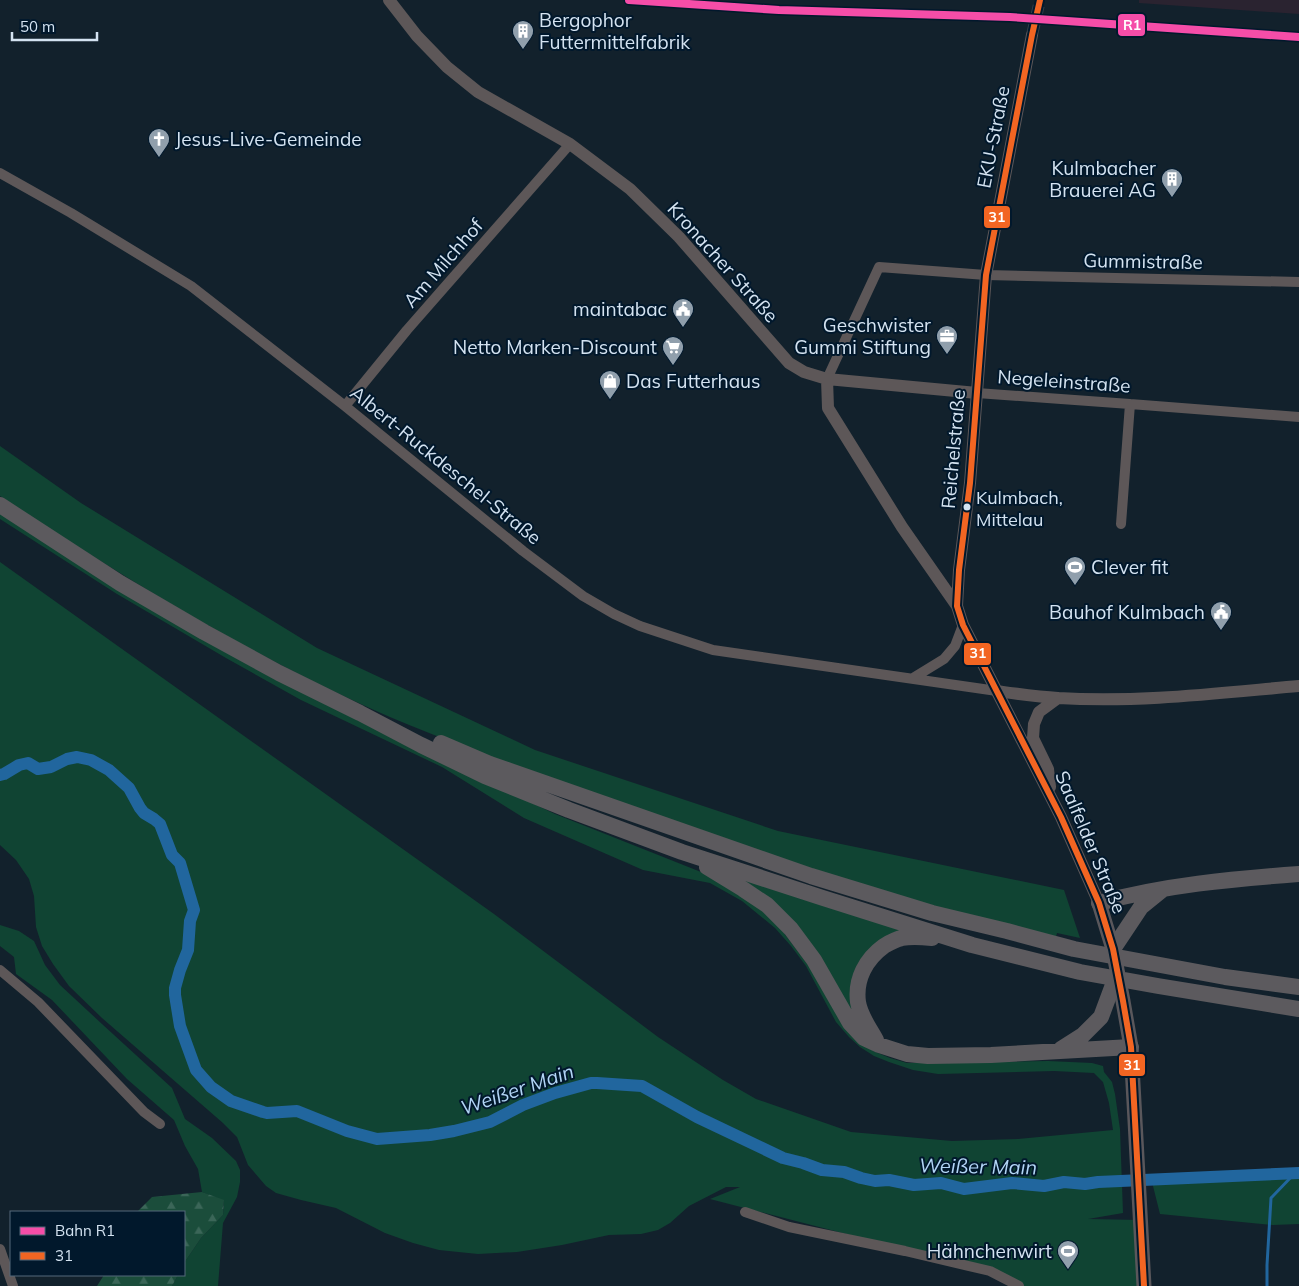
<svg xmlns="http://www.w3.org/2000/svg" width="1299" height="1286" font-family="Mulish,sans-serif">
<style>
.industrial{fill:#2a2330}
.grass{fill:#104433}
.forest{fill:url(#forest-firs)}
.lines{fill:none;stroke-linecap:round;stroke-linejoin:round}
.stream{stroke:#21669e;stroke-width:3}
.canal{stroke:#21669e;stroke-width:12}
.tertiary-tunnel{stroke:#2f3e4a;stroke-width:12;stroke-dasharray:12 6;stroke-linecap:butt}
.minor{stroke:#5d5758;stroke-width:10}
.tertiary{stroke:#5d5758;stroke-width:12}
.primary{stroke:#5a575b;stroke-width:15}
.trunk{stroke:#5c5a5e;stroke-width:16}
.bus-1-casing{stroke:#01182c;stroke-width:10}
.bus-1{stroke:#f26522;stroke-width:6}
.rail-1-casing{stroke:#01182c;stroke-width:11}
.rail-1{stroke:#f54da8;stroke-width:8}
.bus-dot{fill:#d4e3f1;stroke:#01182c;stroke-width:2}
.labels{text-anchor:middle;dominant-baseline:central;stroke-width:4;stroke-linejoin:round;paint-order:stroke}
.bus-label{font-size:18px;fill:#d4e3f1;stroke:#01182c;text-anchor:start}
.poi-label{font-size:19px;fill:#d4e3f1;stroke:#01182c;text-anchor:end}
.street-label{font-size:19px;fill:#d4e3f1;stroke:#01182c}
.water-label{font-size:20px;font-style:italic;fill:#b2d5f6;stroke:#01182c}
.line-badge{stroke:#01182c;stroke-width:2}
.badge-label{font-size:14px;text-anchor:middle;font-weight:bold;fill:#fff}
</style>
<defs>
<pattern id="forest-firs" width="22" height="20" patternUnits="userSpaceOnUse" patternTransform="scale(1.25)"><rect width="22" height="20" fill="#1b4d3b"/><path d="M5 1l3.5 6h-7zM16 11l3.5 6h-7z" fill="#3b6658"/></pattern>
</defs>
<rect width="100%" height="100%" fill="#12212c"/>
<!-- industrial -->
<path class="industrial" d="M1139,0H1299V14L1139,3Z"/>
<!-- grass -->
<path class="grass" d="M0,446L81,503L317,648L535,750L778,831L1064,890L1080,938L1057,933L1056,937C989,920 921,904 855,883C756,852 657,818 560,782C489,756 418,731 350,699C227,642 112,570 0,496Z
M0,513L515,795L555,814L701,872L729,886L771,916L873,1051L890,1058L907,1063L1048,1061L1092,1063L1103,1066L1104,1072L1112,1082L1115,1094L1120,1129L1123,1213L1088,1219L1140,1220L1143,1286H1014L990,1271L710,1199L740,1187H726L689,1206L670,1223L658,1230L641,1234L609,1235L562,1245L517,1252L478,1254L439,1250L413,1243L385,1233L336,1208L301,1200L276,1193L266,1186L248,1165L237,1137L223,1123L102,1018L69,986L53,964L42,946L36,927L34,896L29,879L16,860L0,845V778H4L16,769L9,768L0,769V562L494,914L658,1037L723,1080L756,1099L851,1132L952,1141L1018,1139L1113,1130L1109,1103L1103,1082L1094,1073L1054,1071L938,1074L913,1070L889,1062L874,1056L860,1047L849,1037L836,1022L806,966L791,946L775,928L742,901L710,883L643,870L524,818L442,767L301,700L226,658L117,594L0,519Z
M741,877L904,927L902,933L883,939L854,1012L850,1014Z
M0,925L19,931L34,941L45,965L60,985L102,1024L172,1088L185,1119L212,1138L236,1161L240,1170V1182L237,1197L223,1223L218,1286H172L178,1275H184V1263L201,1238L223,1215L224,1201L202,1192L198,1169L185,1146L174,1120L127,1079L52,1000L16,974L14,957L0,946Z
M1299,1176V1224L1273,1225L1160,1214L1152,1182Z"/>
<!-- forest -->
<path class="forest" d="M202,1192L224,1200L223,1215L201,1238L184,1263V1212H137L152,1197Z
M104,1275H178L172,1286H97Z"/>
<g class="lines">
<!-- stream -->
<path class="stream" d="M1267,1286V1265L1271,1198L1295,1173"/>
<!-- canal -->
<path class="canal" d="M0,775L4,774L19,765L28,763L38,769L51,767L67,759L77,757L91,760L109,770L129,788L140,808L144,813L154,819L160,824L172,855L180,863L194,910L190,921L188,950L180,970L175,988V995L180,1026L196,1070L211,1087L231,1101L263,1112L267,1113L297,1111L347,1131L377,1139L430,1135L454,1131L490,1122L523,1105L555,1093L591,1083H597L642,1086L697,1117L783,1158L803,1163L822,1170L844,1172L861,1178L875,1181L889,1180L914,1185L941,1183L964,1189L1012,1183L1044,1186L1064,1182L1085,1184L1098,1182L1299,1173"/>
<!-- tertiary-tunnel -->
<path class="tertiary-tunnel" d="M1032,35L1040,0"/>
<!-- minor -->
<path class="minor" d="M0,173L71,213L191,286L345,406L523,551L583,596L614,614L640,626L713,650L997,691
M827,379L879,267L986,275L1299,282
M977,393L1130,404L1299,417
M345,406L407,330L570,144
M1121,524L1130,404
M913,678L944,659L955,646L963,625
M0,970L38,1002L144,1112L160,1124
M745,1212L789,1227L905,1251L990,1271L1019,1286
M0,1249L13,1286"/>
<!-- tertiary -->
<path class="tertiary" d="M389,0L417,36L447,67L478,92L570,144L630,189L679,237L789,363L804,372L827,379L977,393
M1032,35L986,275L970,483L959,570L957,606L963,625L1061,817L1099,903
M827,379L828,408L902,527L957,606
M997,691C1018,694 1038,697 1058,698C1139,703 1219,693 1299,686
M1050,787L1048,769L1033,738L1034,724L1039,712L1058,698"/>
<!-- primary -->
<path class="primary" d="M1099,903L1113,949L1123,1001L1131,1047L1144,1286"/>
<!-- trunk -->
<path class="trunk" d="M0,505L120,583L204,632L279,673L360,713L421,745L485,776L569,810L682,852L823,898L972,945L1080,972L1158,986L1299,1009
M441,743L490,764L811,876L932,913L1007,931L1074,949L1225,977L1299,987
M707,867L743,889L767,905L791,929L814,960L850,1023L864,1038L879,1045L907,1054L928,1056L991,1055L1131,1047
M1099,903C1164,885 1232,879 1299,874
M1113,949L1141,907L1162,890
M876,1040C869,1027 860,1016 858,1002C855,979 866,959 884,946C889,943 896,939 902,938C912,936 922,937 932,938
M1061,1049L1083,1035L1101,1017L1117,974"/>
<!-- bus-1 casing -->
<g class="bus-1-casing">
<path id="bus-1" d="M1040,0L1032,35L986,275L970,483L959,570L957,606L963,625L1061,817L1099,903L1113,949L1123,1001L1131,1047L1144,1286"/>
</g>
<!-- bus-1 -->
<use href="#bus-1" class="bus-1"/>
<!-- rail-1 casing -->
<g class="rail-1-casing">
<path id="rail-1" d="M629,0L779,10L1010,17L1299,37"/>
</g>
<!-- rail-1 -->
<use href="#rail-1" class="rail-1"/>
</g>
<!-- icons -->
<defs>
<g id="building-pin" transform="scale(1.125)"><path d="M0 17L-7.5 6A9.5 9.5 0 1 1 7.5 6Z" fill="#909fac" stroke="#01182c"/><path d="M-4-6H4V6H1V3H-1V6H-4ZM-2.5-4.3h1.7v1.8h-1.7ZM.8-4.3h1.7v1.8H.8ZM-2.5-1h1.7V.8h-1.7ZM.8-1h1.7V.8H.8Z" fill="#fff"/></g>
<g id="church-pin" transform="scale(1.125)"><path d="M0 17L-7.5 6A9.5 9.5 0 1 1 7.5 6Z" fill="#909fac" stroke="#01182c"/><path d="M-1.2-6h2.4v3.5h3.3v2.4h-3.3V6h-2.4V-.1h-3.3v-2.4h3.3Z" fill="#fff"/></g>
<g id="civic-pin" transform="scale(1.125)"><path d="M0 17L-7.5 6A9.5 9.5 0 1 1 7.5 6Z" fill="#909fac" stroke="#01182c"/><path d="M-.6-6.5H3V-4.5H.6V-3L4-1V1h2V6H-6V1h2V-1L-.6-3ZM-1.2 2.5V6h2.4V2.5Z" fill="#fff"/></g>
<g id="office-pin" transform="scale(1.125)"><path d="M0 17L-7.5 6A9.5 9.5 0 1 1 7.5 6Z" fill="#909fac" stroke="#01182c"/><path d="M-6-3h4V-5.5h4V-3h4V5H-6ZM-1-4.5V-3h2v-1.5ZM-6 0V1H6V0Z" fill="#fff"/></g>
<g id="supermarket-pin" transform="scale(1.125)"><path d="M0 17L-7.5 6A9.5 9.5 0 1 1 7.5 6Z" fill="#909fac" stroke="#01182c"/><path d="M-6-5.5h2.5l.6 2H6L4.5 2H-2.5L-4.4-4H-6ZM-1.5 3.2a1.3 1.3 0 1 0 .1 0ZM3 3.2a1.3 1.3 0 1 0 .1 0Z" fill="#fff"/></g>
<g id="shop-pin" transform="scale(1.125)"><path d="M0 17L-7.5 6A9.5 9.5 0 1 1 7.5 6Z" fill="#909fac" stroke="#01182c"/><path d="M-5-2.5h2.3a2.7 3.5 0 0 1 5.4 0H5L5.5 6h-11ZM-1.5-2.5h3a1.5 2.3 0 0 0-3 0Z" fill="#fff"/></g>
<g id="stadium-pin" transform="scale(1.125)"><path d="M0 17L-7.5 6A9.5 9.5 0 1 1 7.5 6Z" fill="#909fac" stroke="#01182c"/><path d="M0-5a6.5 5 0 1 0 0 10a6.5 5 0 1 0 0-10ZM-3.5-1.8h7v3.6h-7Z" fill="#fff"/></g>
</defs>
<g fill-rule="evenodd">
<use href="#building-pin" x="523" y="31"/>
<use href="#church-pin" x="159" y="139"/>
<use href="#building-pin" x="1172" y="179"/>
<use href="#civic-pin" x="683" y="309"/>
<use href="#office-pin" x="947" y="336"/>
<use href="#supermarket-pin" x="673" y="347"/>
<use href="#shop-pin" x="610" y="381"/>
<use href="#stadium-pin" x="1075" y="567"/>
<use href="#civic-pin" x="1221" y="612"/>
<use href="#stadium-pin" x="1068" y="1251"/>
</g>
<!-- markers -->
<circle class="bus-dot" cx="967" cy="507" r="4.5"/>
<g class="labels">
<!-- bus labels -->
<g class="bus-label">
<text x="976" y="497">Kulmbach,<tspan x="976" dy="22">Mittelau</tspan></text>
</g>
<!-- poi labels -->
<g class="poi-label">
<text x="539" y="20" text-anchor="start">Bergophor<tspan x="539" dy="22">Futtermittelfabrik</tspan></text>
<text x="175" y="139" text-anchor="start">Jesus-Live-Gemeinde</text>
<text x="1156" y="168">Kulmbacher<tspan x="1156" dy="22">Brauerei AG</tspan></text>
<text x="667" y="309">maintabac</text>
<text x="931" y="325">Geschwister<tspan x="931" dy="22">Gummi Stiftung</tspan></text>
<text x="657" y="347">Netto Marken-Discount</text>
<text x="626" y="381" text-anchor="start">Das Futterhaus</text>
<text x="1091" y="567" text-anchor="start">Clever fit</text>
<text x="1205" y="612">Bauhof Kulmbach</text>
<text x="1052" y="1251">Hähnchenwirt</text>
</g>
<!-- street labels -->
<g class="street-label">
<text transform="translate(993 137) rotate(-79)">EKU-Straße</text>
<text transform="translate(1143 261) rotate(1)">Gummistraße</text>
<text transform="translate(723 262) rotate(48)">Kronacher Straße</text>
<text transform="translate(443 263) rotate(-49)">Am Milchhof</text>
<text transform="translate(1064 381) rotate(4)">Negeleinstraße</text>
<text transform="translate(953 449) rotate(-85)">Reichelstraße</text>
<text transform="translate(446 465) rotate(39)">Albert-Ruckdeschel-Straße</text>
<text transform="translate(1091 842) rotate(67)">Saalfelder Straße</text>
</g>
<!-- water labels -->
<g class="water-label">
<text transform="translate(517 1089) rotate(-19)">Weißer Main</text>
<text transform="translate(978 1166) rotate(1)">Weißer Main</text>
</g>
</g>
<g class="line-badge">
<rect x="1117" y="13" width="29" height="24" rx="5" fill="#f54da8"/>
<rect x="983" y="205" width="28" height="24" rx="5" fill="#f26522"/>
<rect x="963" y="642" width="29" height="24" rx="5" fill="#f26522"/>
<rect x="1118" y="1053" width="28" height="24" rx="5" fill="#f26522"/>
</g>
<g class="badge-label">
<text x="1132" y="30">R1</text>
<text x="997" y="222">31</text>
<text x="978" y="658">31</text>
<text x="1132" y="1070">31</text>
</g>
<!-- legend -->
<rect x="10" y="1211" width="175" height="65" fill="#01182c" stroke="#55697b"/>
<rect x="20" y="1227" width="25" height="8" fill="#f54da8" stroke="#55697b"/>
<text x="55" y="1236" font-size="15" fill="#d4e3f1">Bahn R1</text>
<rect x="20" y="1252" width="25" height="8" fill="#f26522" stroke="#55697b"/>
<text x="55" y="1261" font-size="15" fill="#d4e3f1">31</text>
<!-- scale -->
<path d="M12 32v8h85v-8" fill="none" stroke="#d4e3f1" stroke-width="2.5"/>
<text x="20" y="32" font-size="15" fill="#d4e3f1" stroke="#01182c" stroke-width="4" paint-order="stroke">50 m</text>
</svg>
